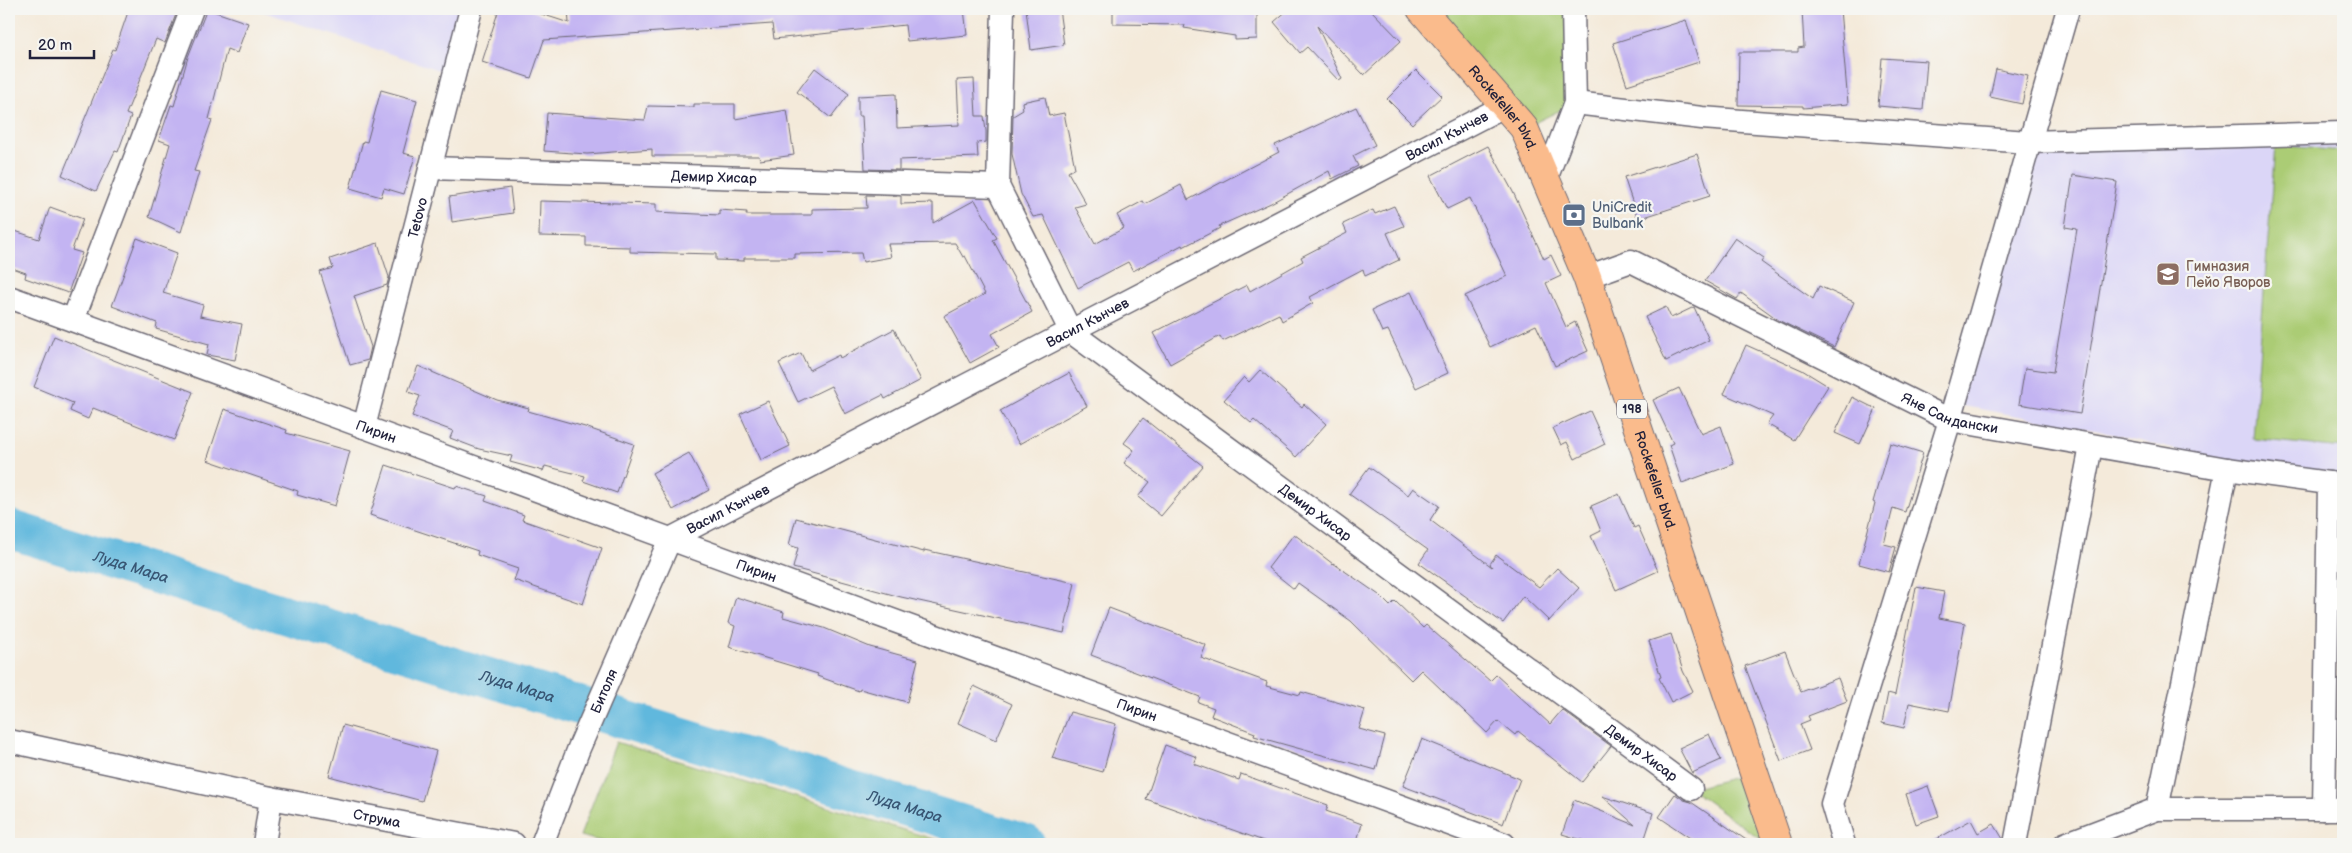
<svg xmlns="http://www.w3.org/2000/svg" width="2352" height="853" font-family="'Balsamiq Sans',sans-serif">
<style>
.built{fill:#dbd6f7}
.green{fill:#abcc75;stroke:#667758}
.lines{fill:none;stroke-linecap:round;stroke-linejoin:round}
.river{stroke:#60b8dd;stroke-width:39}
.building{fill:#c3b4f2}
.minor-casing{stroke:#6c6873;stroke-width:25}
.primary-casing{stroke:#6c6873;stroke-width:30}
.minor{stroke:#fff;stroke-width:22}
.primary{stroke:#fabb8c;stroke-width:28}
.labels{text-anchor:middle;dominant-baseline:central;stroke-width:4.5;stroke-linejoin:round;paint-order:stroke}
.shield{fill:#f6f6f2;stroke:#626272;stroke-width:1}
.shield-label{font-size:12px;font-weight:bold;fill:#22223b}
.street-label{font-size:14px;fill:#22223b;stroke:#f6f6f2}
.service-label{font-size:14px;fill:#4e5e75;stroke:#f6f6f2;text-anchor:start}
.education-label{font-size:14px;fill:#785e54;stroke:#f6f6f2;text-anchor:start}
.water-label{font-size:15px;font-style:italic;fill:#385674;stroke:#f6f6f2}
</style>
<rect width="100%" height="100%" fill="#f6f6f2"/>
<filter id="ink" filterUnits="userSpaceOnUse"><feTurbulence type="fractalNoise" baseFrequency=".02" numOctaves="2"/><feDisplacementMap in="SourceGraphic" scale="10" xChannelSelector="R" yChannelSelector="G"/><feConvolveMatrix kernelMatrix="1 2 1 2 8 2 1 2 1" color-interpolation-filters="sRGB"/></filter>
<filter id="wash" filterUnits="userSpaceOnUse"><feTurbulence type="fractalNoise" baseFrequency=".0096" numOctaves="4" result="noise"/><feDisplacementMap in="SourceGraphic" scale="20" xChannelSelector="R" yChannelSelector="G"/><feGaussianBlur stdDeviation="1.12" result="paint"/><feColorMatrix in="noise" values="0 0 0 0 0 0 0 0 0 0 0 0 0 0 0 0 0 1.4 0 .05"/><feComposite in="paint" operator="in"/></filter>
<g filter="url(#wash)">
<rect width="100%" height="100%" fill="#f4eada"/>
<!-- built -->
<path class="built" d="M255,9H471L454,75Z
M2343,133V478L2225,462L2099,431L1958,405L2028,142Z"/>
<!-- green -->
<path class="green" d="M1421,9H1573L1575,103L1524,128Z
M2275,145L2343,151V448L2253,439Z
M616,742L950,844H612L580,836Z
M1754,772L1767,844L1691,789Z"/>
<g class="lines">
<!-- river -->
<path class="river" id="s1" d="M9,529L1026,844"/>
</g>
<g id="blocks">
<!-- building -->
<path class="building" d="M129,9H178L165,43L156,39L126,114L131,116L118,152L115,151L96,191L62,175L113,49L115,50Z
M207,9L248,23L237,53L227,49L209,119L212,120L194,171L199,172L181,232L149,217L170,144L159,140L171,105L174,106L188,57Z
M499,9H526L569,23L568,9H964L967,35L907,41L905,25L774,39L772,24L544,40L531,78L482,62Z
M1026,9H1059L1064,45L1031,50Z
M1113,9H1257V39L1235,40V36L1184,28L1185,25L1113,24Z
M1289,9H1370L1401,41L1364,75L1317,26L1342,79L1339,81L1307,47L1300,53L1274,22Z
M1802,9H1840L1848,104L1803,108V106L1738,105L1739,52H1798V48L1804,47Z
M1686,20L1699,62L1627,85L1613,43Z
M1882,58L1927,61L1923,110L1878,106Z
M815,68L849,94L831,118L797,92Z
M1996,69L2028,76L2022,104L1990,97Z
M1416,70L1442,96L1412,124L1387,99Z
M974,79L976,116H984L986,131V142L977,143L978,157L899,160V170L865,169L862,116H858V96L896,94L897,128L959,125L957,80Z
M381,90L417,100L403,153L415,156L404,194L384,188L381,197L350,188L363,141L367,142Z
M1045,97L1049,116L1064,113L1075,168L1068,172L1086,204L1075,207L1095,244L1124,228L1117,215L1143,201L1145,204L1181,185L1188,200L1279,152L1275,145L1356,107L1375,145L1353,156L1358,166L1332,179L1329,171L1271,203L1219,226L1220,228L1183,247L1182,245L1133,271L1128,262L1078,288L1043,215L1033,217L1021,194L1012,154L1013,116L1023,110L1022,102Z
M694,104H735V119L787,110L794,155L760,160L759,156H652V149L587,154L544,151L547,113L645,120L648,106L694,107Z
M1488,146L1513,192L1544,259L1551,255L1561,276L1546,283L1566,327L1575,322L1588,351L1555,366L1536,325L1490,347L1465,296L1507,276L1470,198L1447,209L1430,176Z
M1697,154L1710,196L1638,219L1624,177Z
M2073,175L2117,182L2080,414L2019,404L2025,368L2053,372L2077,229L2065,227Z
M510,188L513,213L452,222L449,197Z
M866,195L901,196V204L933,203V223L975,200L997,238L993,240L1032,312L992,334L999,347L970,363L944,316L985,294L965,256L963,257L955,243L888,244L891,257L863,262L861,253L795,254V258H744V261L716,260V254L630,252V247L586,246V237L539,236L540,201L656,204V212L719,215V210L747,212L746,215H812V209L867,208Z
M1394,206L1404,226L1387,233L1399,260L1365,276L1363,269L1310,297L1313,303L1282,321L1279,314L1223,341L1220,336L1170,364L1153,333L1247,285L1250,291L1303,261L1301,257L1347,233L1343,224L1373,210L1375,214Z
M50,207L83,219L72,250L82,253L68,293L25,278L26,273L9,267V229L39,239Z
M137,238L177,253L163,293L203,305L200,316L242,324L235,360L207,355L209,344L156,329L157,323L112,306Z
M1735,238L1764,258L1761,262L1813,299L1819,286L1854,302L1834,347L1780,321L1741,293L1737,299L1705,281Z
M378,243L389,277L387,285L354,296L371,347L368,360L350,365L320,272L333,268L330,259Z
M1411,292L1448,373L1416,388L1388,330L1382,332L1372,310Z
M1666,307L1671,318L1694,307L1709,340L1666,361L1645,317Z
M894,329L921,380L885,399L883,395L845,414L831,386L798,402L779,363L801,353L809,370L839,355L840,358Z
M54,336L193,392L174,440L93,408L88,419L70,411L73,403L34,387Z
M1746,345L1802,370L1828,386L1794,440L1767,424L1773,416L1724,394Z
M418,366L497,400L529,408L528,411L585,427L634,444L617,493L583,481L585,476L545,466L543,471L510,462L512,456L479,449L450,438L453,431L412,416L420,396L408,392Z
M1260,370L1302,407L1304,404L1326,424L1296,457L1254,420L1251,423L1224,400L1244,377L1249,382Z
M1069,373L1087,406L1019,444L1000,411Z
M1679,388L1701,434L1721,426L1734,464L1682,483L1669,445L1673,443L1653,400Z
M1852,397L1876,409L1860,444L1835,433Z
M768,401L790,446L761,460L740,414Z
M224,409L287,430L286,433L350,451L335,506L297,495L298,491L207,460Z
M1590,411L1605,444L1575,459L1567,442L1561,445L1553,428Z
M1143,418L1203,466L1161,516L1138,497L1150,482L1124,463L1134,450L1124,443Z
M1890,443L1923,453L1905,512L1893,508L1884,544L1896,547L1889,572L1859,564L1875,503L1873,502Z
M689,453L709,490L673,510L652,473Z
M386,465L455,488L456,486L487,496L485,501L524,515L522,520L602,548L583,604L514,580L518,569L477,555L478,551L370,515Z
M1369,467L1408,495L1413,488L1439,506L1430,520L1492,567L1490,564L1496,555L1539,587L1557,568L1579,588L1549,621L1523,596L1503,623L1419,563L1428,550L1349,494Z
M1619,494L1634,528L1638,526L1658,571L1616,590L1591,536L1601,531L1591,506Z
M796,518L924,552V550L1075,583L1064,633L901,597L793,568L798,548L789,545Z
M1294,534L1333,564V563L1379,595L1390,606L1395,601L1423,628L1426,625L1490,681L1496,675L1550,724L1562,710L1611,746L1582,782L1518,731L1515,735L1498,721L1487,733L1421,670L1411,680L1351,621L1298,583L1294,589L1268,568Z
M1916,587L1944,592L1939,618L1965,623L1949,711L1909,703L1904,728L1882,723L1888,693L1895,695Z
M736,597L784,612L783,617L824,628L870,647L918,660L907,702L860,689L859,691L817,676L818,674L729,647L735,626L728,623Z
M1109,608L1206,645L1201,658L1267,682L1266,686L1300,695L1301,692L1365,710L1359,729L1385,736L1376,770L1254,736L1255,733L1211,716L1214,708L1198,702L1200,697L1091,655Z
M1671,634L1683,671L1693,691L1671,702L1659,678L1661,677L1649,641Z
M1785,651L1801,692L1838,678L1847,701L1808,716L1810,720L1800,724L1810,750L1781,761L1745,666Z
M974,686L1012,704L996,740L958,723Z
M1070,712L1116,724L1103,772L1052,758Z
M343,725L436,751L422,801L329,776Z
M1709,734L1721,760L1692,773L1679,748Z
M1422,739L1520,779L1503,824L1403,786Z
M1165,745L1197,757L1194,764L1239,780L1241,774L1328,805L1326,811L1362,824L1356,844H1272L1146,799Z
M1928,786L1939,816L1916,824L1906,794Z
M1675,794L1684,800L1691,802L1752,844H1699L1659,817Z
M1602,796L1653,813L1643,844H1595L1562,834L1574,800L1635,825Z
M1971,820L1978,833L1994,824L2003,839L2002,844H1928Z"/>
</g>
</g>
<g filter="url(#ink)">
<use href="#blocks" fill-opacity="0" stroke="#6c6873" stroke-width="1"/>
<g class="lines">
<!-- minor casing -->
<g class="minor-casing">
<g id="minor">
<path id="s2" d="M1003,9L998,186L1071,332L1691,789"/>
<path d="M1575,103L1702,118L2028,142L2343,133"/>
<path id="s3" d="M430,168L998,186"/>
<path d="M1546,179L1575,103L1573,9"/>
<path id="s4" d="M1587,277L1631,261L1950,420L2227,469L2343,485"/>
<path id="s5" d="M9,297L1504,844"/>
<path d="M73,320L192,9"/>
<path id="s6" d="M364,427L471,9"/>
<path id="s7" d="M9,741L271,798L514,844"/>
<path d="M2157,809L2227,469"/>
<path d="M2324,809L2329,483"/>
<path d="M264,844L271,798"/>
<path id="s8" d="M542,844L579,748L670,539L1506,105"/>
<path d="M1844,844L1832,804L1950,420L2068,9"/>
<path d="M2015,844L2091,446"/>
<path d="M2065,844L2157,809H2343"/>
</g>
</g>
<!-- primary casing -->
<g class="primary-casing">
<g id="primary">
<path id="s9" d="M1421,9L1524,128L1587,277L1778,844"/>
</g>
</g>
<!-- minor -->
<use href="#minor" class="minor"/>
<!-- primary -->
<use href="#primary" class="primary"/>
</g>
</g>
<!-- icons -->
<defs>
<g id="bank-square" transform="scale(1.25)"><rect x="-9" y="-9" width="18" height="18" rx="4" fill="#5c6f8a" stroke="#f6f6f2"/><path d="M-6-4H6V4H-6ZM0-2.3a2.3 2.3 0 1 0 0 4.6a2.3 2.3 0 1 0 0-4.6Z" fill="#fff"/></g>
<g id="school-square" transform="scale(1.25)"><rect x="-9" y="-9" width="18" height="18" rx="4" fill="#8d6e63" stroke="#f6f6f2"/><path d="M0-5L7-2L0 1L-7-2ZM-4 1L0 2.5L4 1V4Q0 6-4 4Z" fill="#fff"/></g>
</defs>
<g fill-rule="evenodd">
<use href="#bank-square" x="1574" y="215"/>
<use href="#school-square" x="2168" y="274"/>
</g>
<g class="labels">
<!-- shield labels -->
<rect class="shield" x="1617" y="399.5" width="30" height="19" rx="4"/>
<g class="shield-label">
<text x="1632" y="409">198</text>
</g>
<!-- street labels -->
<g class="street-label">
<text stroke="none"><textPath href="#s9" startOffset="129">Rockefeller blvd.</textPath></text>
<text stroke="none"><textPath href="#s8" startOffset="1206">Васил Кънчев</textPath></text>
<text stroke="none"><textPath href="#s3" startOffset="284">Демир Хисар</textPath></text>
<text stroke="none"><textPath href="#s6" startOffset="216">Tetovo</textPath></text>
<text stroke="none"><textPath href="#s8" startOffset="801">Васил Кънчев</textPath></text>
<text stroke="none"><textPath href="#s4" startOffset="401">Яне Сандански</textPath></text>
<text stroke="none"><textPath href="#s5" startOffset="391">Пирин</textPath></text>
<text stroke="none"><textPath href="#s9" startOffset="534">Rockefeller blvd.</textPath></text>
<text stroke="none"><textPath href="#s8" startOffset="396">Васил Кънчев</textPath></text>
<text stroke="none"><textPath href="#s2" startOffset="644">Демир Хисар</textPath></text>
<text stroke="none"><textPath href="#s5" startOffset="796">Пирин</textPath></text>
<text stroke="none"><textPath href="#s8" startOffset="165">Битоля</textPath></text>
<text stroke="none"><textPath href="#s5" startOffset="1201">Пирин</textPath></text>
<text stroke="none"><textPath href="#s2" startOffset="1049">Демир Хисар</textPath></text>
<text stroke="none"><textPath href="#s7" startOffset="376">Струма</textPath></text>
</g>
<!-- service labels -->
<g class="service-label">
<text x="1592" y="207">UniCredit<tspan x="1592" dy="16">Bulbank</tspan></text>
</g>
<!-- education labels -->
<g class="education-label">
<text x="2186" y="266">Гимназия<tspan x="2186" dy="16">Пейо Яворов</tspan></text>
</g>
<!-- water labels -->
<g class="water-label">
<text stroke="none"><textPath href="#s1" startOffset="128">Луда Мара</textPath></text>
<text stroke="none"><textPath href="#s1" startOffset="532">Луда Мара</textPath></text>
<text stroke="none"><textPath href="#s1" startOffset="938">Луда Мара</textPath></text>
</g>
</g>
<!-- margin -->
<rect width="2352" height="853" fill="none" stroke="#f6f6f2" stroke-width="30"/>
<!-- scale -->
<path d="M30 50v8h64v-8" fill="none" stroke="#22223b" stroke-width="2.5"/>
<text x="38" y="50" font-size="15" fill="#22223b" stroke="#f6f6f2" stroke-width="4" paint-order="stroke">20 m</text>
</svg>
